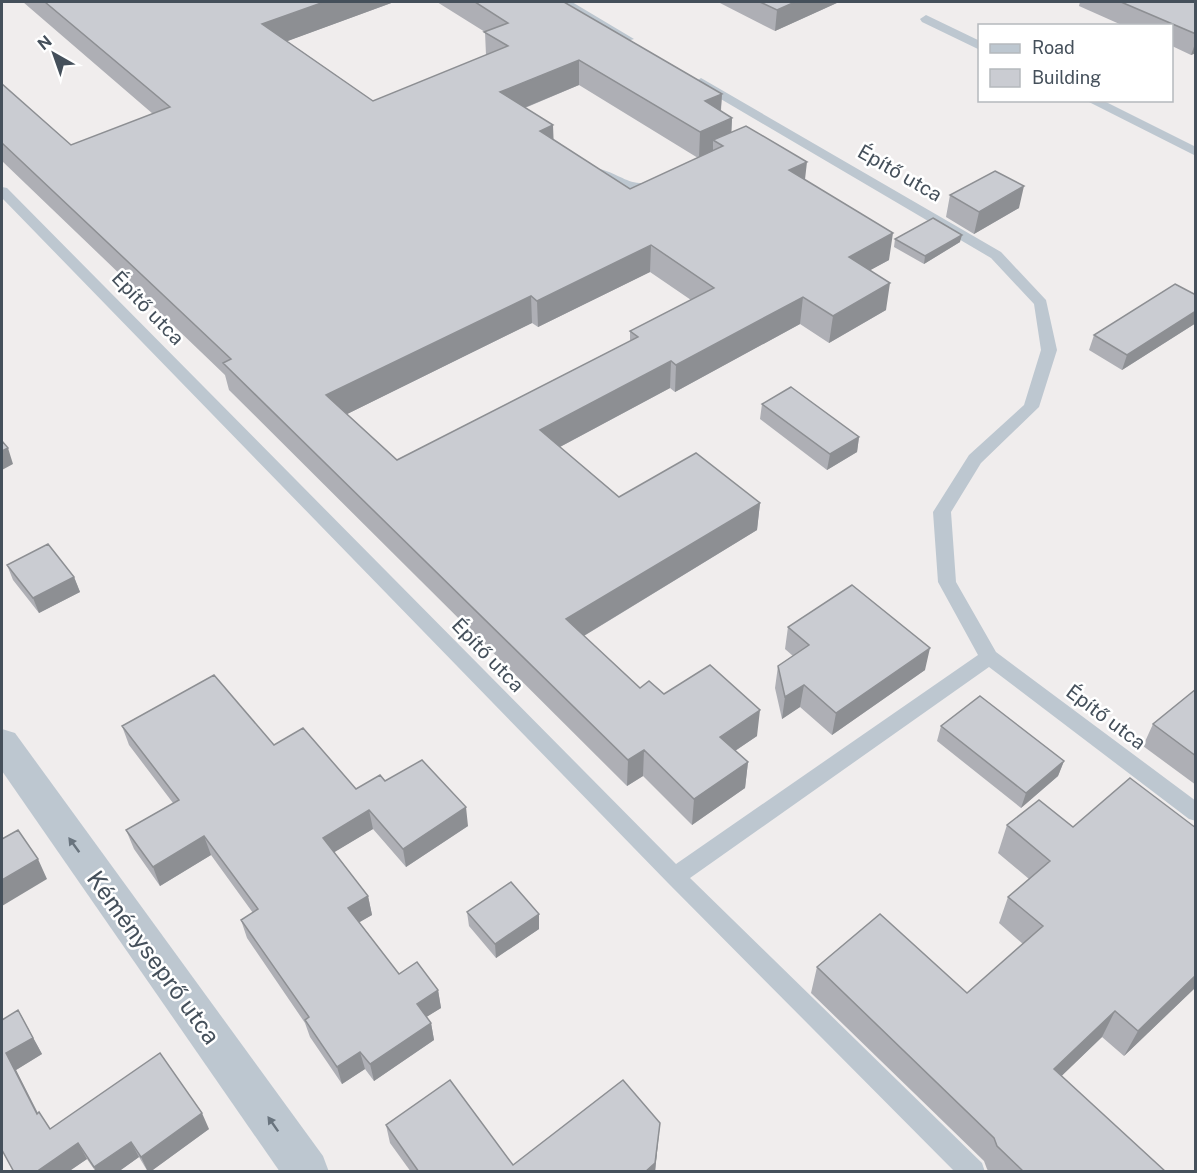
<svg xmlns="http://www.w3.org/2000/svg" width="1197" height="1173" font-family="'Public Sans',sans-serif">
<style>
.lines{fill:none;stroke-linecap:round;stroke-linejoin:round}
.service{fill:#bdc7d0;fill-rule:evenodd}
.minor{fill:#bdc7d0;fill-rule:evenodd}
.wall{fill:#aeafb5;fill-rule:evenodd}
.shaded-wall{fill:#8d8f93}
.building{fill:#caccd2;stroke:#8d8f93;stroke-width:1.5;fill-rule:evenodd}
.oneway{fill:#69747e}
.labels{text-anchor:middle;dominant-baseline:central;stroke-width:5;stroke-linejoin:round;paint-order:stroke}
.street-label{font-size:20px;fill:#45505b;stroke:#fff}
.near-street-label{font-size:24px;fill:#45505b;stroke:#fff}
</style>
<rect width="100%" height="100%" fill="#f0eded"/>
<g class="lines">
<!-- service -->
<path class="service" d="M559,2H572L634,39L624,42Z
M926,15L980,41V50L922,22L920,19Z
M701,78L1001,252L1046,300L1057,350L1039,407L981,463L951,512L956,582L996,652L1196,801V821L1189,819L989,667L690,878L982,1163L985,1172H955L668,883L2,198V187L7,188L676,864L978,655L938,582L933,512L969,455L1024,405L1041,350L1034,304L991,258L697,85L695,82Z
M1085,100H1102L1196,147V156Z
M600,169C625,176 629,188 658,181L665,185C647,203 613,187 595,176L593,173Z"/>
<!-- minor -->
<path class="minor" d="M2,729L15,733L323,1156L329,1172H280L2,771Z"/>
</g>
<!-- wall -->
<path class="wall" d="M23,2H394L287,41L373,101L486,55L485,32L437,2H564L722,94L721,111L732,118L731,132L805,180L889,260L870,270L886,310L829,343L800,324L675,392L670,388L560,447L619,497L760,503L757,530L584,636L640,688L664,694L757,736L735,751L748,762L745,788L692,825L643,776L627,786L229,390L225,375L2,161V84L71,145L153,114ZM579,85L698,158L630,189L553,140V125L525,108ZM650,272L691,300L630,331V341L397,460L347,414L532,323L538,327Z
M718,2H839L775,31Z
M1080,2H1196V53L1191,55L1172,46V26H1124L1079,6Z
M950,195L1019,208L974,234L946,217Z
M895,239L960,242L924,264L894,247Z
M1196,295V323L1122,370L1089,350L1094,335Z
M762,404L859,437L857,452L827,470L760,419Z
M7,565L74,577L80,592L39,613L13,580Z
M788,627L925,670L832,735L800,707L782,719L775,688L778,666L793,656L785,649Z
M1196,689V785L1143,746L1153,724Z
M122,726L274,745L356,789L385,781L468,826L406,867L373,829L334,852L368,896L372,915L359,922L399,974L438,990L441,1008L426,1017L431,1023L434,1040L374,1081L365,1069L342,1084L310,1037L305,1023L247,938L241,920L253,913L211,855L160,886L134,849L126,830L173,803L129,745Z
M941,726L1064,761L1058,776L1021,808L937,741Z
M1007,825L1196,828V987L1124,1056L1102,1037L1061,1076L1166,1172H989L987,1169L984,1161L811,993L817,967L967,993L1023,944L999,923L1008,897L1029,879L998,853Z
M467,912L539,929L496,958L469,926Z
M18,1010L42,1054L16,1070L38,1113L50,1129H209L150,1172H148L139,1157L118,1172H96L87,1159L68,1172H14L2,1150Z
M386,1125L513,1165L658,1140L655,1172H411L390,1143Z"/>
<!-- shaded-wall -->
<path class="shaded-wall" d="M324,2H394L266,49L262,24Z
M795,2H839L775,31L777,10Z
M1196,41V53L1191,55Z
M579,60V85L502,117L500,92Z
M722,94L720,119L705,101Z
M732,118L731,143L723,146L713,140V152L699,158L700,132Z
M553,125L554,151L540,131Z
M807,162L804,188L789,170Z
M1024,186L1019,208L974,234L979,212Z
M893,233L889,260L845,284L849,257Z
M962,235L960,242L924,264L925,256Z
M651,245L650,272L538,327L537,301Z
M890,283L886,310L829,343L833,316Z
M531,296L532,323L331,422L326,395Z
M803,297L800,324L675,392L676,365Z
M1196,311V323L1122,370L1127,355Z
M671,361L670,388L541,457L540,430Z
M859,437L857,452L827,470L830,454Z
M8,448L13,464L2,470V451Z
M760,503L757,530L567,646L566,619Z
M74,577L80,592L39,613L33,598Z
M930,648L925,670L832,735L836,713Z
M804,685L800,707L782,719L785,697Z
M760,710L757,736L717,763L720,737Z
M644,750L643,776L627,786L628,760Z
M1064,761L1058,776L1021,808L1026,793Z
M748,762L745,788L692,825L694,799Z
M466,807L468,826L406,867L403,849Z
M369,810L373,829L328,856L323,838Z
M204,836L211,855L160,886L153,867Z
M38,859L47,879L2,906V880Z
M368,896L372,915L353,926L348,908Z
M539,914V929L496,958L495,944Z
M1196,975V987L1124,1056L1138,1031Z
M438,990L441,1008L420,1021L417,1004Z
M18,1010L42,1054L16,1070L46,1130L37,1114L6,1053Z
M1115,1011L1102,1037L1043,1094L1054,1069Z
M431,1023L434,1040L374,1081L370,1064Z
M360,1052L365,1069L342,1084L337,1067Z
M202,1113L209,1129L150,1172H148L141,1157Z
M660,1123L655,1172H645Z
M131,1142L139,1157L118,1172H96L94,1167Z
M78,1143L87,1159L68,1172H36Z"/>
<!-- building -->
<path class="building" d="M45,2H324L262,24L373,101L508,46L484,32L508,23L475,2H564L722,94L705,101L732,118L700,132L579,60L500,92L553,125L540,131L630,189L723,146L713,140L746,126L807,162L789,170L893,233L849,257L890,283L833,316L803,297L676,365L671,361L540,430L619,497L696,453L760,503L566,619L640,688L649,681L664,694L710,665L760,710L720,737L748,762L694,799L644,750L628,760L223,363L231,359L2,143V84L71,145L170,107ZM651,245L714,288L630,331L638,337L397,460L326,395L531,296L537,301Z
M760,2H795L777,10Z
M1121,2H1196V34Z
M995,171L1024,186L979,212L950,195Z
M933,218L962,235L925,256L895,239Z
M1175,284L1196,295V311L1127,355L1094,335Z
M791,387L859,437L830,454L762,404Z
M2,441L8,448L2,451Z
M48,544L74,577L33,598L7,565Z
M852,585L930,648L836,713L804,685L785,697L778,666L809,645L788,627Z
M214,675L274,745L303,728L356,789L380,775L385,781L422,760L466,807L403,849L369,810L323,838L368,896L348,908L399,974L417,962L438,990L417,1004L431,1023L370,1064L360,1052L337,1067L305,1020L309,1017L241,920L258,909L204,836L153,867L126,830L179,800L122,726Z
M1196,689V756L1153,724Z
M980,696L1064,761L1026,793L941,726Z
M1130,778L1196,828V975L1138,1031L1115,1011L1054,1069L1166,1172H1024L997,1146L994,1138L817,967L880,914L967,993L1043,926L1008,897L1050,861L1007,825L1039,800L1073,827Z
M18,830L38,859L2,880V839Z
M511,882L539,914L495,944L467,912Z
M18,1010L33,1038L6,1053L37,1114L39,1112L50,1129L160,1053L202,1113L141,1157L131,1142L94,1167L78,1143L36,1172H14L2,1150V1020Z
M450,1080L513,1165L623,1080L660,1123L655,1163L645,1172H419L386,1125Z"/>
<!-- one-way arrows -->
<defs><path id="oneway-solid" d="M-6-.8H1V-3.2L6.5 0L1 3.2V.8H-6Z" transform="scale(1.5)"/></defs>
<g class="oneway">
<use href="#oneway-solid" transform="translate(74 845) rotate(-126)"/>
<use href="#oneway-solid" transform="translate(273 1124) rotate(-125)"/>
</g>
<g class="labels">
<!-- street labels -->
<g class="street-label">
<text transform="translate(900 173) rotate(30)">Építő utca</text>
<text transform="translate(148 308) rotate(46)">Építő utca</text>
<text transform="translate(488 655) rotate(46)">Építő utca</text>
<text transform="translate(1106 717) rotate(37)">Építő utca</text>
</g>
<!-- near-street labels -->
<g class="near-street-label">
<text transform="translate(154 957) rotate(54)">Kéményseprő utca</text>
</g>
</g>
<!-- border -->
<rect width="1197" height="1173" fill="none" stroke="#45505b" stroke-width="6"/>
<!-- legend -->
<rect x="978" y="24" width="195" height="78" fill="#ffffff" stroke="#b5b9bd" stroke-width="1.5"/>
<rect x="990" y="44" width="30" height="9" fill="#bdc7d0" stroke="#b5b9bd" stroke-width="1.5"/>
<text x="1032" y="54" font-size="18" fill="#45505b">Road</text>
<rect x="990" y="69" width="30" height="18" fill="#caccd2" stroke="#b5b9bd" stroke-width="1.5"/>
<text x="1032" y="84" font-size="18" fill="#45505b">Building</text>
<!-- north arrow -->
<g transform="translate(54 54) rotate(320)" stroke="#ffffff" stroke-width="4.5" paint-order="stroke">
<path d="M0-4.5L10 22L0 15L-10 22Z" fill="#45505b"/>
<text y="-9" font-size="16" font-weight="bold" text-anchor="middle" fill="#45505b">N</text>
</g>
</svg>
